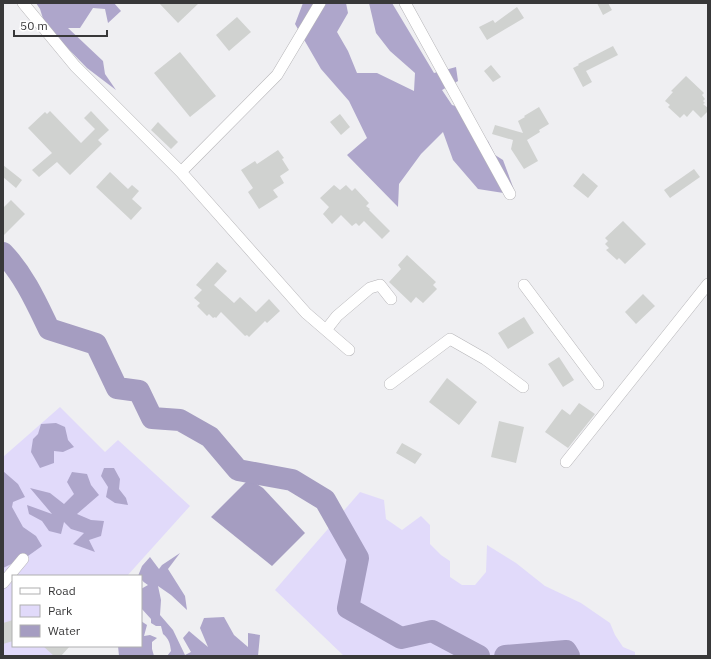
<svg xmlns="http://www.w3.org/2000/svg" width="711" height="659" font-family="'IBM Plex Sans',sans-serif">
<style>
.green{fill:#e1dafa}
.forest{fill:#aea6cb}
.water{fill:#a59dc1}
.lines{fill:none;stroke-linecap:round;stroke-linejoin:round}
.river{stroke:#a59dc1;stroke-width:22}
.building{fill:#d0d2d0}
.minor-casing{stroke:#b6b5b8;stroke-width:12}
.minor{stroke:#fff;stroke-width:11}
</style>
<rect width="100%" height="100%" fill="#efeff2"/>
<!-- green -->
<path class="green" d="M60,407L105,452L118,440L190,506L127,576H13V646H64L55,656H3V457Z
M360,492L384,500L386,519L402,530L421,516L430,525V544L441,555L450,561V577L462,585H475L486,572L487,545L516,563L545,586L581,603L610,623L615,635L623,647L635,652V656H344L275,590Z"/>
<!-- forest -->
<path class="forest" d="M36,3H114L121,11L108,23L105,9L93,8L80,28H68L103,61L105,74L116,90L87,68L45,25L40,9Z
M303,3H346L348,13L337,32L348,51L357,73H377L414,91L415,73L390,51L376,33L369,3H392L434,73L456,67L458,81L442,90L452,105L469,110V129L488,141L495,155L503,160L516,195L478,189L453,160L443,132L421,154L399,184L398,207L347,155L367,138L349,101L321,69L295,24Z
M56,423L65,427L68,440L74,447L63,452L54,451V463L40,468L31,452L33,439L38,434L41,424Z
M104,468H114L120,479L119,489L126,498L128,505L115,503L106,497L108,487L101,476Z
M3,471L18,484L25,497L13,502L12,507L23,527L36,536L42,546L28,556L3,568Z
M72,472L87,474L91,485L99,495L77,514L91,520L104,521L101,536L89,540L95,552L73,544L84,533L71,529L64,522L61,534L49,531L42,521L29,514L27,505L52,514L30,488L50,493L64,504L74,494L67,482Z
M180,553L168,569L185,596L187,610L171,595L158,586L161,600L160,615L173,630L185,655L191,652L183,638L189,631L208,647L200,628L204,618L224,617L234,635L248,647V633L260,635L258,656H167L171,651C170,643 169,639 163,634L161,626H156L151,623V619L141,608V589L148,585C144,582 141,581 141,576H138L142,566L150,557L159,569L162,565Z
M141,621L147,625L144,636L150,635L157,638L152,642V649L154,656H119L118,646H141Z"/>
<!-- water -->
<path class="water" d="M249,479L263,488L305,533L272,566L211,517Z"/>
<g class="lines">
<!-- river -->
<path class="river" d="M3,253C24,275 36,302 49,329L96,344L117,388L139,391L152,418L180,420L210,437L238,470L292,480L325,500L358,558L348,608L401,638L432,631L479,656
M505,656L566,651L569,656"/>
</g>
<!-- building -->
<path class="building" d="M159,3H199L178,23Z
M597,3H608L612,10L603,15Z
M517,7L524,18L487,40L479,27L493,20L495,23Z
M237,17L251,32L229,51L216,35Z
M613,46L618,55L586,71L592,82L583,87L573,68L579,65L578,64Z
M180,52L216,96L190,117L154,73Z
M491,65L501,77L493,82L484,71Z
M686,76L704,93L702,95L705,99L703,101L705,103L703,104L708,108V111L701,118L693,110L687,117L684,114L680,118L668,107L670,105L665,101L673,92L671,91Z
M539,107L549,124L539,130L540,132L527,140L538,161L524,169L511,149L513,140L492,134L495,125L523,133L518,121L525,117L524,116Z
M50,111L81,143L95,129L84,118L91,111L109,130L98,140L102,144L70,175L57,162L39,177L32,170L52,153L28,128L45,112L47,114Z
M340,114L350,127L341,135L330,122Z
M158,122L178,142L171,149L151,130Z
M278,150L284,158L282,159L289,170L280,176L284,183L273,190L278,197L259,209L248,192L253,188L241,170L255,161L257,164Z
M3,165L22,180L16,188L3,177Z
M694,169L700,177L670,198L664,190Z
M110,172L128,189L132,185L139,191L132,199L142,208L131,220L96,187Z
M583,173L598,186L588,198L573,186Z
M334,185L340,190L346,185L352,191L355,188L369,203L366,206L370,209L369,210L390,231L382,239L364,221L359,226L356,223L352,226L341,215L332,224L323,214L329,207L320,198Z
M11,200L25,214L3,236V208Z
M623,221L646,244L625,264L619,258L617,260L606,250L609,248L605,244L608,241L605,238Z
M407,255L436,282L433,285L437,289L423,303L416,297L411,303L389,282L401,269L398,265Z
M217,262L227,271L214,285L234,303L240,297L256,312L269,299L280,311L267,323L265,321L249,337L247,335L245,336L221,312L216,318L215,317L213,318L209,314L207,316L197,306L200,303L194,298L202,290L196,285Z
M643,294L655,306L636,324L625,312Z
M524,317L534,333L508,349L498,333Z
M559,357L574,380L563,387L548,364Z
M447,378L477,402L459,425L429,402Z
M579,403L595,414L568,448L545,432L562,409L570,415Z
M499,421L524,427L516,463L491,457Z
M402,443L422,454L415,464L396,453Z
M13,620V641L3,644V623Z
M43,646H70L61,656H54Z"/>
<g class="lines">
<!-- minor casing -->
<g class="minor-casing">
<path id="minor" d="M23,3L75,66L181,172L306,313L349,350
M405,3L510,194
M181,172L277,75L320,3
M524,285L598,384
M326,330L337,316L370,288L380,285L391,299
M390,384L450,339L485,359L523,387
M566,462L708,284
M3,583L23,559"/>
</g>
<!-- minor -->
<use href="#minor" class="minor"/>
</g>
<!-- border -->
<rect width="711" height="659" fill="none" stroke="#383839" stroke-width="8"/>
<!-- legend -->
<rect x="12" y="575" width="130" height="72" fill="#ffffff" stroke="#afafb0"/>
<rect x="20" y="588" width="20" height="6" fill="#ffffff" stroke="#afafb0"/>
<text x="48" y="595" font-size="12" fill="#383839">Road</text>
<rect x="20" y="605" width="20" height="12" fill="#e1dafa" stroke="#afafb0"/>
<text x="48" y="615" font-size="12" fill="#383839">Park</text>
<rect x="20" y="625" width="20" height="12" fill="#a59dc1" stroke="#afafb0"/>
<text x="48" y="635" font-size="12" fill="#383839">Water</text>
<!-- scale -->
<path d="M14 30v6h93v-6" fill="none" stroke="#383839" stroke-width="2"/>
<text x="20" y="30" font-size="12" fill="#383839" stroke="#ffffff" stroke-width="3" paint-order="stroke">50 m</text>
</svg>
